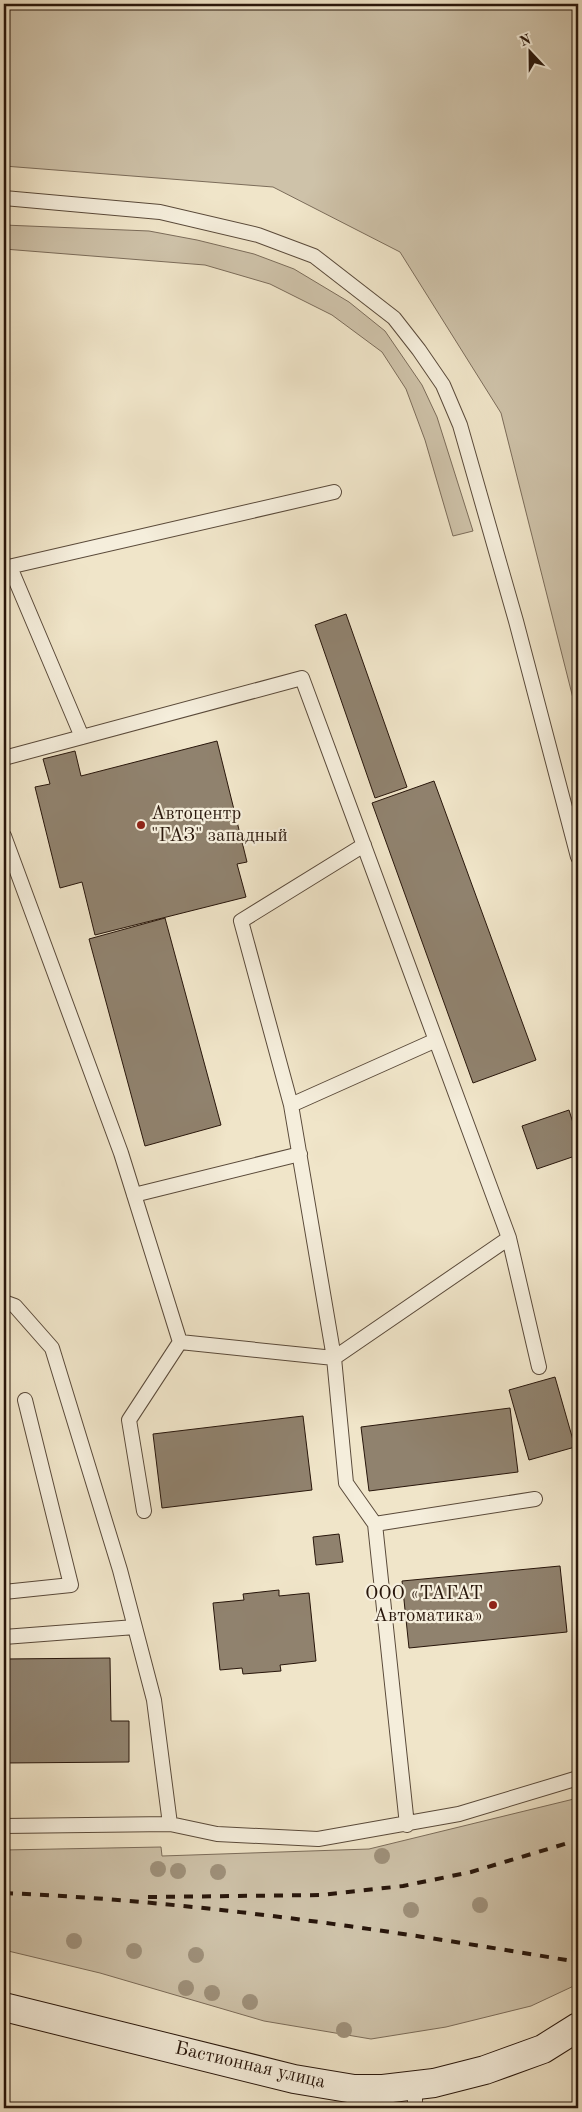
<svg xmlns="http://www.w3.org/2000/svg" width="582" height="2112" font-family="'Old Standard TT',serif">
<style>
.green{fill:#cec2a9;stroke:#7b6c5a}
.building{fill:#90826e;stroke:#28160b}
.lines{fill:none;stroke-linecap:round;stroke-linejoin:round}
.service-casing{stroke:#5a4a3a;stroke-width:16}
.secondary-casing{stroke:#28160b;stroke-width:30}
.service{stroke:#f5eedc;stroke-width:14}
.secondary{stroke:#f5eedc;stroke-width:28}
.rail{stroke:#28160b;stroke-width:4;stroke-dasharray:9 9;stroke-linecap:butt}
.tree{fill:#9e907a}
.poi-dot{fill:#8f2418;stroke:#f5eedc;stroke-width:2}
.labels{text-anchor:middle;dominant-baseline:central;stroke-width:4.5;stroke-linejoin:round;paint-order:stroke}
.poi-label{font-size:19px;fill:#28160b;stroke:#f5eedc;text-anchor:start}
.street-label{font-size:19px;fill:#28160b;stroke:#f5eedc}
</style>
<rect width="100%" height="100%" fill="#f0e5c9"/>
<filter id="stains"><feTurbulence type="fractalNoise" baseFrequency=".004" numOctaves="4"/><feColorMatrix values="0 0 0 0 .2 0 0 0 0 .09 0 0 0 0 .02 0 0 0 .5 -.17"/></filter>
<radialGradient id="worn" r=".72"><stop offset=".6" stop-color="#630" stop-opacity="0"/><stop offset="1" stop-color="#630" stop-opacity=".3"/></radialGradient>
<!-- green -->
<path class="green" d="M4,4H578V718L501,413L400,252L273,187L4,166Z
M4,225L149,231L197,240L254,254L294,269L349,302L385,331L422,385L437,417L473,531L453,536L425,440L406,389L382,352L332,315L270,284L205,265L4,249Z
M578,1798V1984L531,2006L446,2027L371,2039L264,2021L100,1973L4,1950V1850L161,1847L162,1856L369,1849Z"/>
<!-- building -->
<path class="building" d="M346,614L407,787L375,798L315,625Z
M217,741L247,862L237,864L246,897L95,935L82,882L60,888L35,787L50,784L43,759L75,751L81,776Z
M434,781L536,1060L473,1083L372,803Z
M165,918L221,1125L145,1146L89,939Z
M569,1110L578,1139V1155L537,1169L522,1126Z
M555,1377L575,1447L529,1460L509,1390Z
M510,1408L518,1472L369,1491L361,1427Z
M303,1416L312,1490L162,1508L153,1434Z
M339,1534L343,1562L316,1565L313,1537Z
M560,1566L567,1632L409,1648L402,1581Z
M279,1590V1596L309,1593L316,1661L280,1665L281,1671L243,1674L242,1668L220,1670L213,1603L244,1600L243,1594Z
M110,1658L111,1721H129V1762L4,1763V1659Z"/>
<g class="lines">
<!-- service casing -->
<g class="service-casing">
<path id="service" d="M4,198L160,212L258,235L314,256L394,318L419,350L443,385L460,425L516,621L578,857
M10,567L82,737
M4,568L334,492
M4,758L302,678L509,1238L334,1358L180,1342L121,1153L4,836
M364,845L241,921L291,1105L334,1358L346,1483L375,1524L407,1825
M291,1105L434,1041
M134,1195L300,1154
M509,1238L539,1367
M4,1302L15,1306L52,1348L120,1570L154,1700L170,1824
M144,1511L129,1420L180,1342
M375,1524L535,1499
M4,1592L71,1585L25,1400
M4,1637L135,1627
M4,1826L170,1824L217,1834L318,1839L459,1814L578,1778
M415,2085V2108
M354,2089V2108"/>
</g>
<!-- secondary casing -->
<g class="secondary-casing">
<path id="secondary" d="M4,2007L294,2079L354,2089H383L434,2083L485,2070L543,2049L578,2027"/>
</g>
<!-- service -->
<use href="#service" class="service"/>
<!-- secondary -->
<use href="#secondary" class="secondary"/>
<!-- rail -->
<path class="rail" d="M4,1893C197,1901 388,1930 578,1962
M148,1897L321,1895L403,1886L471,1872L578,1840"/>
</g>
<!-- trees -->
<g class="tree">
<circle cx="382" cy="1856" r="8"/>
<circle cx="158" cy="1869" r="8"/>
<circle cx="178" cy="1871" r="8"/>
<circle cx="218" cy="1872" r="8"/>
<circle cx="480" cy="1905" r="8"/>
<circle cx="411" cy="1910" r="8"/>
<circle cx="74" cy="1941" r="8"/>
<circle cx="134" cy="1951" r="8"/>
<circle cx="196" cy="1955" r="8"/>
<circle cx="186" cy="1988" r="8"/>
<circle cx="212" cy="1993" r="8"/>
<circle cx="250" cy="2002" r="8"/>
<circle cx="344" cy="2030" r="8"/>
</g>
<!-- markers -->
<g class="poi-dot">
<circle cx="141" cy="825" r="5"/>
<circle cx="493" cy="1605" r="5"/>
</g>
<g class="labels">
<!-- poi labels -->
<g class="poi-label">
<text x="151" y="814">Автоцентр<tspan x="151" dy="22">"ГАЗ" западный</tspan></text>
<text x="483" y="1594" text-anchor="end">ООО «ТАГАТ<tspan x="483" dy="22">Автоматика»</tspan></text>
</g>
<!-- street labels -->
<g class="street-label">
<text transform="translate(250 2066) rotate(13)">Бастионная улица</text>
</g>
</g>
<!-- margin -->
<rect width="582" height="2112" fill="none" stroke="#f0e5c9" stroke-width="20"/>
<rect x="5" y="5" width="572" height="2102" fill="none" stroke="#28160b" stroke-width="2.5"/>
<rect x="10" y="10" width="562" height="2092" fill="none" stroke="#28160b"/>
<!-- north arrow -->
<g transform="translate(530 52) rotate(338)" stroke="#f5eedc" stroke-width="4" paint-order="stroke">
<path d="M0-4L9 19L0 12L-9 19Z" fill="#28160b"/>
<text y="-8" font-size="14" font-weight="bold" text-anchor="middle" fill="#28160b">N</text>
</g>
<rect width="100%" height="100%" filter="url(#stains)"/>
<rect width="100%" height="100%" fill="url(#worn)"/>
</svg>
